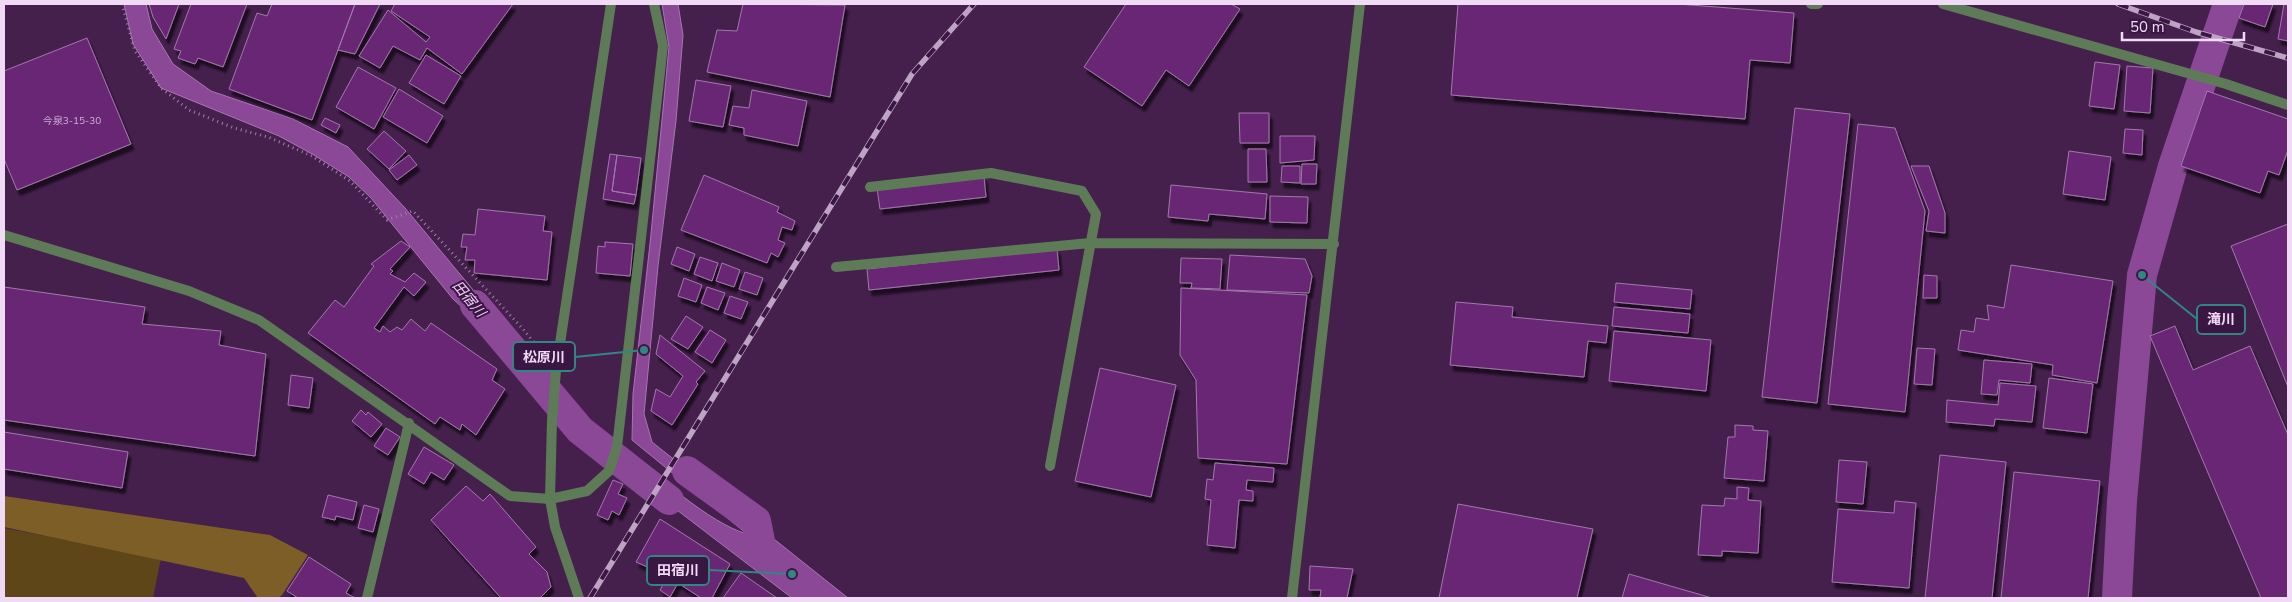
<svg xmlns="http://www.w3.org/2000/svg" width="2292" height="602" font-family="'Nunito Sans','Noto Sans JP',sans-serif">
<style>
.green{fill:#5f4619}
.forest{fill:#7d5e26}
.water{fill:#8a4897;stroke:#a974b4}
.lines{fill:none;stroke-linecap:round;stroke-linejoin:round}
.river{stroke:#8a4897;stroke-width:30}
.building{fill:#682775;stroke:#a278ab;filter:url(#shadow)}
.path{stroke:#9f82a6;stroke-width:3;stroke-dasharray:1 4;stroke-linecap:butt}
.service{stroke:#5e7b58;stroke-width:10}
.minor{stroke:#5e7b58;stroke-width:10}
.tertiary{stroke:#5e7b58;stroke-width:10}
.rail-casing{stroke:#bea3c4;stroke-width:5.5}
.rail{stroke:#3a1642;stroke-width:4;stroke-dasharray:11;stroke-linecap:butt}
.labels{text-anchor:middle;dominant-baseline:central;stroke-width:4;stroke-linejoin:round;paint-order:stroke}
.number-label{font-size:10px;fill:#cfadd6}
.water-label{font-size:14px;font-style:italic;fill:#f4d1fb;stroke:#3a1642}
.leader{fill:none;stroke:#318582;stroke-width:2}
.callout-dot{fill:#318582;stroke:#3a1642;stroke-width:2}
.callout{fill:#3a1642;stroke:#318582;stroke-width:2}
.callout-label{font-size:14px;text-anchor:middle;font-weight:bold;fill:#f1daf6}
</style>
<defs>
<filter id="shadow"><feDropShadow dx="3" dy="5.5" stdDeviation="1" flood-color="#0009"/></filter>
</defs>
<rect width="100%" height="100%" fill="#45204d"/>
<!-- green -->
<path class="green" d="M4,528L161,558L153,598H4Z"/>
<!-- forest -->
<path class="forest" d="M4,496L270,535L308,555L282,595L278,598H258L244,578L4,527Z"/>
<!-- water -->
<path class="water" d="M124,4H146L152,29L173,64L211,91L293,119L348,147L405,208L508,332L498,340L453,299L371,198L349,177L314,155L279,136L161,88L133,44Z
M662,4H678L683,35L676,121L658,266L644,414L652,442L848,598H792L639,481L626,450C657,475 709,523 747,534L632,440L633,394L650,244L669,47Z"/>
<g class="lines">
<!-- river -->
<path class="river" d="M475,305L580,430L669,500
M687,471L756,521L763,556
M2117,598L2122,501L2142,275L2173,166L2228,4"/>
</g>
<!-- building -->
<path class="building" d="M149,4H179L166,39L153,17Z
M191,4H247L223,67L198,58L195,64L178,58L181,51L174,49Z
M272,4H355L312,120L229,89L257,13L267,16Z
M355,4H380L355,54L338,50Z
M395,4H513L462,74L427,48L420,60L393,46L380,68L359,56L388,10L426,42L430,37L391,11Z
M743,4L845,5L830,97L707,72L717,30L737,31Z
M1126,4H1231L1240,9L1189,86L1166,70L1142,106L1084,67Z
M1458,4H1677L1794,13L1790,63L1750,60L1745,119L1451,95Z
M2244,4H2273L2265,27L2239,18Z
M2284,4H2288V41L2278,39Z
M87,38L131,144L17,190L4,159V71Z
M426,55L461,76L444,104L409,83Z
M2095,62L2120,65L2114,109L2089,106Z
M2127,66L2153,68L2150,113L2124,111Z
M358,67L396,88L374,129L336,107Z
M696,80L731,86L723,127L689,121Z
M399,89L443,116L427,143L383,117Z
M752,90L807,101L798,146L744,135V128L729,125L733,106L749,108Z
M2207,91L2288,119V150L2279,175L2268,171L2260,193L2181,166Z
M1795,108L1850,114L1817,403L1762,397Z
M1239,113H1269V143H1240Z
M325,118L340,125L336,133L321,125Z
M1858,124L1895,128L1925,211L1905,412L1828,404Z
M2125,129L2143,130L2142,155L2123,153Z
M384,131L406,151L389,169L367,149Z
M1280,136H1315L1314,160L1280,163Z
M1248,149H1266L1267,182H1248Z
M2069,151L2111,157L2105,200L2063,194Z
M610,154L617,155L612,191L636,195L634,204L603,199Z
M409,155L417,165L397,180L389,170Z
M617,155L641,158L636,195L612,191Z
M1302,164H1317L1316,184H1301Z
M1282,166H1300V183L1281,182Z
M1911,166H1929L1945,213V233L1926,231L1929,211Z
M704,175L779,207L777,212L795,221L792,230L782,227L778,240L785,243L778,257L771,253L767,263L681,230Z
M984,177L986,197L880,209L877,188Z
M1171,185L1267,194L1265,219L1209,214L1208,221L1168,217Z
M1270,196L1308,197L1307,223L1270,222Z
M478,209L545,216L543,231L552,232L547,280L474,273L475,260H465L467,247H461L463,234L475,235Z
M2288,224V387L2231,246Z
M401,241L410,247L390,269L393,271L390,274L405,282L414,273L426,282L414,296L404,287L374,328L380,332L383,326L390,332L397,327L402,330L411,319L425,331L431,323L497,369L492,380L505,389L476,435L462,424L460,430L440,417L435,424L308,333L335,300L344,307L374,266L371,264Z
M605,242L633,244L630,276L596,273L598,246L605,247Z
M677,247L695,254L689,271L671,264Z
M1057,249L1059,270L869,290L867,269Z
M1230,255L1305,259L1312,276L1309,293L1227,290Z
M700,257L718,263L712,281L694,274Z
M1181,258L1222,259L1220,289L1191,288L1192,283H1180Z
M722,263L740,270L734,287L716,281Z
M2011,265L2113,281L2097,383L2052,375L2053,365L1958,350L1961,330L1974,332L1976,318L1989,320L1987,305L2004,308Z
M745,272L763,278L757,295L739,289Z
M1924,275L1937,276V298H1923Z
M684,278L702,285L696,302L678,296Z
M1616,283L1692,290L1690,309L1614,302Z
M4,287L145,307L142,324L221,331L219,345L266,354L255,456L4,420Z
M707,287L725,293L718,310L701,303Z
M1181,288L1307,295L1287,464L1198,458L1196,380L1180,355Z
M730,296L748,302L741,319L724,313Z
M1456,302L1513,307L1512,317L1608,326L1606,343L1588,341L1584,377L1450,365Z
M1614,307L1690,314L1688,333L1612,326Z
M686,316L703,327L688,349L671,339Z
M2175,326L2193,370L2250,346L2288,435V598H2261L2150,336Z
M710,330L726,340L712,363L695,352Z
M1614,331L1711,340L1706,391L1609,381Z
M660,335L705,371L696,382L698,384L672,425L651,411L656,389L670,397L683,376L656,354Z
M1917,348L1935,349L1932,385L1914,384Z
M1984,360L2032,364L2030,383L1999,380L1997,395L1981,394Z
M1100,368L1176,385L1151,497L1075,481Z
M291,375L313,378L309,408L288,405Z
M2049,378L2093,384L2087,433L2043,428Z
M2000,383L2036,386L2032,422L1995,419L1994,426L1946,422L1947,400L1998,405Z
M361,410L366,415L368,412L382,424L371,437L352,421Z
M1735,425L1753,426V430L1768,431L1764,481L1724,478L1728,437H1735Z
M386,428L400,437L388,455L374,446Z
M4,432L128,452L122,488L4,469Z
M424,447L454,465L444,480L431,472L424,484L408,474Z
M1940,455L2006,462L1992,598H1925Z
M1839,460L1867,462L1863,504L1836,502Z
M1215,463L1274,468L1273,482L1247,480L1246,490L1253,491V501L1239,500L1235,548L1207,545L1211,500L1205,499L1207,479L1213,480Z
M2014,472L2100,481L2088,598H2001Z
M613,480L623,484L618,494L627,498L619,515L612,511L608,520L597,515Z
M466,486L483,501L490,494L536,547L529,554L547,572L551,587L540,598H501L431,520Z
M1737,487L1749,488L1748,500L1761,501L1758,553L1722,551V556L1698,555L1702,505L1724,506L1725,498L1737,499Z
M328,495L357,502L353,520L336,516L335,520L322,517Z
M1895,501L1916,503L1909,588L1832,582L1838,509L1894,513Z
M1458,504L1593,529L1577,598H1439Z
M364,505L379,509L373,532L358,528Z
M660,519L730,564L712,598H701L678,583L670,597L660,590L668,576L636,562Z
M309,557L351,584L346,593L355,598H298L287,591Z
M1310,566L1353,569L1347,598H1320L1321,590H1309Z
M741,573L777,598H723Z
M1629,574L1712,598H1622Z"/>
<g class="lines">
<!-- path -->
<path class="path" d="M122,4L135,51L161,88L189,110L234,128L268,137L312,156L350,181L387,220L413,211L523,329L545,356"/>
<!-- service -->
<path class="service" d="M1811,4H1818
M1943,4L2226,84L2288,105"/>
<!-- minor -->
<path class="minor" d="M870,187L991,173L1082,191L1096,214L1050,466
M4,235L189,291L259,320L510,496L550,499L587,491L609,471L617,447L663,46L654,4
M836,267L1090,243L1334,244
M367,598L409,423"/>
<!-- tertiary -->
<path class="tertiary" d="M579,598L555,527L550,499L552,420L556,370L611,4
M1292,598L1360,4"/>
<!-- rail casing -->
<g class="rail-casing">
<path id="rail" d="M2118,4L2196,32L2288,58
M590,598L912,74L974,4"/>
</g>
<!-- rail -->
<use href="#rail" class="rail"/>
</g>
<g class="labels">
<!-- number labels -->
<g class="number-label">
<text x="72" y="121">今泉3-15-30</text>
</g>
<!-- water labels -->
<g class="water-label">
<text transform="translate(469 299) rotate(50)">田宿川</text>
</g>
</g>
<!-- callouts -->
<path class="leader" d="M2142 275L2197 319M644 350L575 357M792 574L709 570"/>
<g class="callout-dot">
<circle cx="2142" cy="275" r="5"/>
<circle cx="644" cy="350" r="5"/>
<circle cx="792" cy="574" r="5"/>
</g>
<g class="callout">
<rect x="2197" y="305" width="48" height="29" rx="5"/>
<rect x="513" y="342" width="62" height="29" rx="5"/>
<rect x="647" y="556" width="62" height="29" rx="5"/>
</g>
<g class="callout-label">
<text x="2221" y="324">滝川</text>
<text x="544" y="362">松原川</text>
<text x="678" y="575">田宿川</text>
</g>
<!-- border -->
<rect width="2292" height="602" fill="none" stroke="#f1daf6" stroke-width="10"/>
<!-- scale -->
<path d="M2122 32v8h122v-8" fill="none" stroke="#f1daf6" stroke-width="2.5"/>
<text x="2130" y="32" font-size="15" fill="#f1daf6" stroke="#3a1642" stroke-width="4" paint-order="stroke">50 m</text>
</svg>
